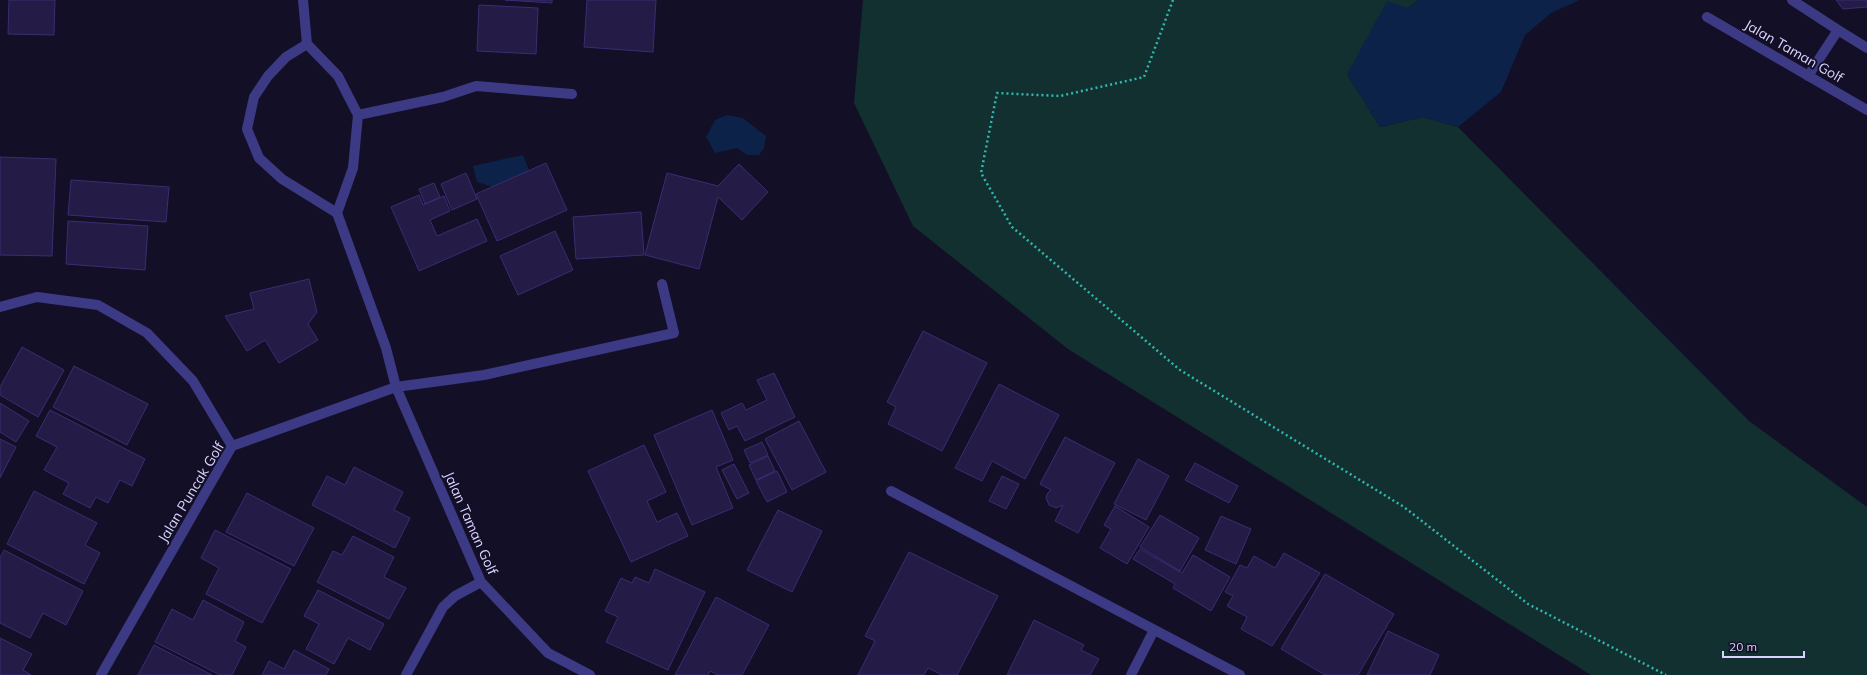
<svg xmlns="http://www.w3.org/2000/svg" width="1867" height="675" font-family="Mulish,sans-serif">
<style>
.green{fill:#12302f}
.water{fill:#0c2248}
.building{fill:#241b47;stroke:#3b2d73}
.lines{fill:none;stroke-linecap:round;stroke-linejoin:round}
.path{stroke:#2fb8b0;stroke-width:2.5;stroke-dasharray:2 3;stroke-linecap:butt}
.lane{stroke:#3d3a85;stroke-width:10}
.street{stroke:#3d3a85;stroke-width:10}
.labels{text-anchor:middle;dominant-baseline:central;stroke-width:4;stroke-linejoin:round;paint-order:stroke}
.street-label{font-size:14px;fill:#d9d4ff;stroke:#130f26}
</style>
<rect width="100%" height="100%" fill="#130f26"/>
<!-- green -->
<path class="green" d="M863,0H1419L1408,8L1347,74L1380,127L1423,117L1458,127L1749,421L1867,507V675H1591L1068,349L913,226L854,103Z"/>
<!-- water -->
<path class="water" d="M1419,0H1580L1551,13L1525,35L1501,92L1458,127L1423,117L1380,127L1347,74L1387,1L1408,8Z
M727,115L743,118L766,136L764,148L759,155H747L737,148L715,153L706,137L715,120Z
M523,155L529,170L522,183L502,190L477,182L473,166Z"/>
<!-- building -->
<path class="building" d="M9,0H55L54,35L8,34Z
M505,0H552V3Z
M587,0H656L653,52L584,47Z
M1836,0H1867V7L1843,9Z
M479,5L538,8L536,54L477,51Z
M0,157L56,159L52,256L0,255Z
M546,163L567,210L497,241L476,194Z
M739,164L768,192L742,220L718,197L699,269L645,255L667,173L718,186Z
M466,173L477,199L452,210L441,184Z
M71,180L169,187L166,222L68,215Z
M434,183L440,197L425,204L419,189Z
M419,195L423,205L444,196L450,211L430,220L437,236L477,219L487,241L419,271L391,207Z
M641,212L644,255L576,259L573,217Z
M68,221L148,226L145,270L66,264Z
M555,231L573,270L518,295L500,256Z
M309,279L317,312L308,324L318,340L279,363L265,340L247,351L225,316L254,309L250,293Z
M923,331L987,363L942,451L888,424L896,407L887,402Z
M22,347L64,370L38,417L0,395V387Z
M74,366L148,404L127,445L53,407Z
M774,373L795,417L745,441L737,426L729,430L721,413L742,403L746,410L767,400L757,380Z
M999,384L1059,415L1025,479L992,461L982,481L955,468Z
M0,403L29,421L16,442L0,432Z
M50,410L145,459L132,486L120,480L108,503L96,497L90,508L63,494L69,483L44,470L57,447L36,436Z
M712,410L733,460L716,467L733,508L692,525L654,435Z
M799,421L826,472L792,490L765,439Z
M1065,437L1115,463L1078,533L1055,521L1063,505L1056,508L1049,505L1046,498L1047,494L1051,490L1040,484Z
M0,439L16,447L0,478Z
M762,442L768,455L750,463L744,450Z
M644,445L666,492L647,501L657,522L677,513L688,536L631,562L588,471Z
M768,456L775,471L756,480L749,465Z
M1138,459L1169,476L1146,520L1114,504Z
M1195,463L1238,486L1229,503L1185,480Z
M734,464L749,493L737,499L722,470Z
M354,467L403,492L394,510L410,518L395,548L312,505L327,476L345,485Z
M777,471L787,492L767,502L756,481Z
M1002,476L1019,484L1006,509L989,501Z
M34,491L97,523L85,545L100,553L84,584L7,544Z
M247,493L314,528L294,566L226,532Z
M1115,506L1149,527L1127,564L1100,548L1111,529L1104,525Z
M778,510L822,531L792,592L747,570Z
M1160,515L1199,538L1180,571L1140,547Z
M1221,516L1251,529L1236,564L1205,550Z
M215,530L291,569L262,623L206,594L219,568L201,558Z
M353,536L394,557L384,577L406,588L389,619L317,582L333,551L342,555Z
M1140,549L1182,573L1193,555L1230,577L1211,611L1173,588L1175,584L1133,559Z
M4,550L83,591L66,625L43,613L30,638L0,623V558Z
M909,552L998,596L957,675H942L928,668L924,675H858L875,641L865,636Z
M1284,553L1320,573L1272,646L1241,629L1247,617L1227,606L1233,596L1225,592L1240,565L1247,568L1254,556L1275,568Z
M655,569L705,592L668,670L606,642L618,617L605,611L621,578L632,583L635,577L649,583Z
M1325,574L1394,614L1358,675H1325L1281,649Z
M318,590L384,624L370,650L348,638L334,664L306,649L319,624L304,616Z
M716,597L769,625L742,675H718L710,671L708,675H675Z
M203,600L244,622L235,641L246,647L232,675H220L155,642L172,609L193,620Z
M1034,620L1084,645L1081,650L1099,659L1090,675H1007Z
M1388,631L1439,655L1430,675H1367Z
M0,638L32,654L23,670L31,675H0Z
M154,645L212,675H138Z
M294,650L329,669L326,675H262L269,661L284,669Z"/>
<g class="lines">
<!-- path -->
<path class="path" d="M1173,0L1144,77L1060,96L997,93L981,173L1012,227L1180,370L1404,507L1528,604L1666,675"/>
<!-- lane -->
<path class="lane" d="M1792,0L1838,30
M1808,76L1838,30L1867,48"/>
<!-- street -->
<path class="street" d="M303,0L307,44L338,76L358,115L353,168L337,213
M1707,17L1867,110
M358,115L443,97L476,86L572,94
M0,307L37,297L98,305L147,333L193,381L232,446
M891,491L1240,675
M101,675L232,446L396,387L386,348L337,213L282,179L259,158L247,129L254,97L268,76L286,57L307,44
M406,675L443,607L455,596L481,582
M590,675L548,653L481,582L396,387L484,375L674,333L662,284
M1131,675L1154,630"/>
</g>
<g class="labels">
<!-- street labels -->
<g class="street-label">
<text transform="translate(1794 51) rotate(30)">Jalan Taman Golf</text>
<text transform="translate(191 492) rotate(-59)">Jalan Puncak Golf</text>
<text transform="translate(471 523) rotate(66)">Jalan Taman Golf</text>
</g>
</g>
<!-- scale -->
<path d="M1723 651v6h81v-6" fill="none" stroke="#d9d4ff" stroke-width="2"/>
<text x="1729" y="651" font-size="12" fill="#d9d4ff" stroke="#130f26" stroke-width="3" paint-order="stroke">20 m</text>
</svg>
